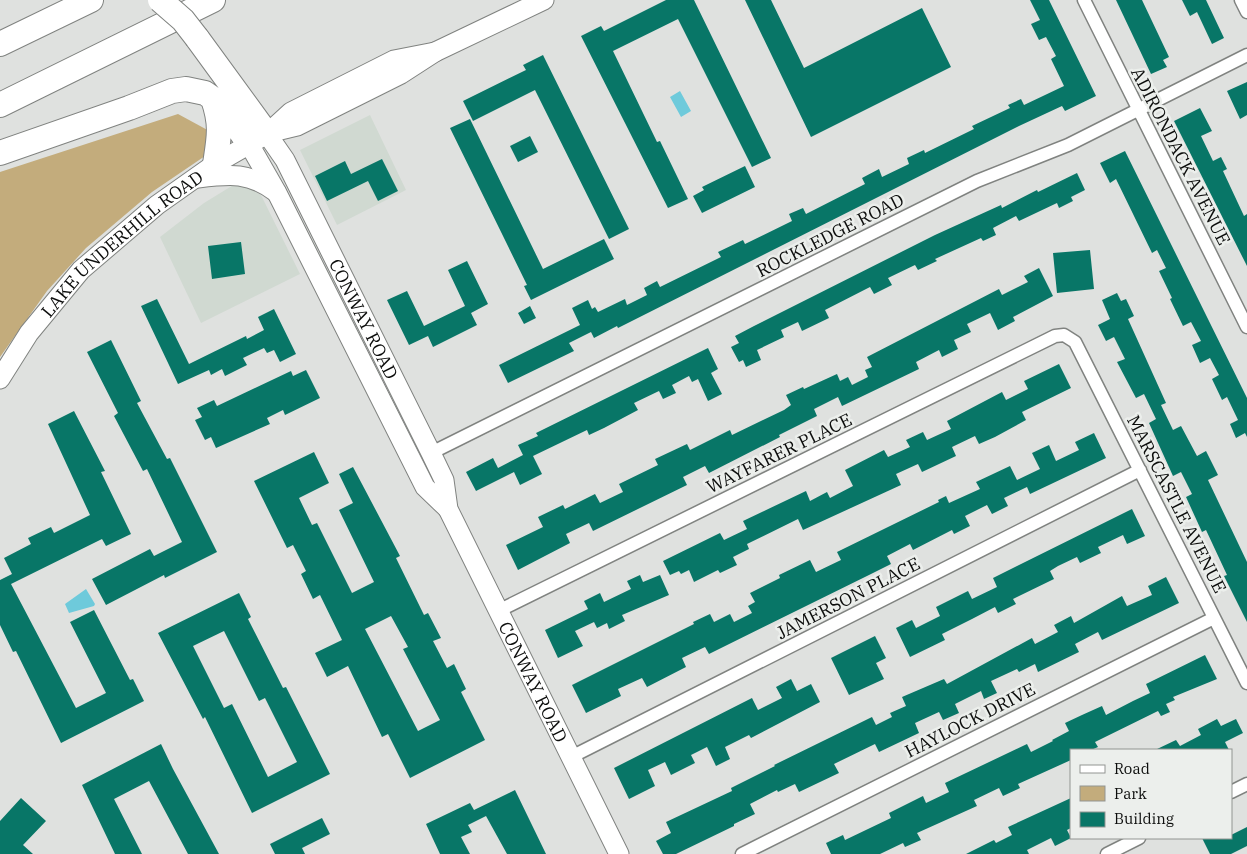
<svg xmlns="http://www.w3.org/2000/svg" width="1247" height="854" font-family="'IBM Plex Serif',serif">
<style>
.built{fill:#d0d9d1}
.green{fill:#c3ac7c}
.water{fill:#6ecadb}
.building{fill:#087667;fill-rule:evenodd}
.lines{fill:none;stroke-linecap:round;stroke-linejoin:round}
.street-casing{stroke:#808380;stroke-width:15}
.secondary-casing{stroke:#808380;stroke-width:21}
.highway-casing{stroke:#808380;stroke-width:26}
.street{stroke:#fff;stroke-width:12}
.secondary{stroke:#fff;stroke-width:19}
.highway{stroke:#fff;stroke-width:24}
.highway-bridge-casing{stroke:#808380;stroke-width:26;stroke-linecap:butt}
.highway-bridge{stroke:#fff;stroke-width:24}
.labels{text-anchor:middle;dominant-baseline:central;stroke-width:5;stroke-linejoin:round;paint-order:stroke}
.street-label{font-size:18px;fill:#0c0d0c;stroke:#ecefec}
</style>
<rect width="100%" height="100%" fill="#dfe1df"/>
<!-- built -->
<path class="built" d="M370,115L406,190L337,225L300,150Z
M235,184L248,187L261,195L300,274L201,323L160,237L204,203Z"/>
<!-- green -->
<path class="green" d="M178,114L213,133L205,156L152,192L86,248L47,291L0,357V172Z"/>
<!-- water -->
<path class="water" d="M680,91L691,111L681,117L670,97Z
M86,589L95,604L94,606L69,613L65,604Z"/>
<!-- building -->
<path class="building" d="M666,0H694L771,158L752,167L678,19L613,51L657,142L660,141L688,199L668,208L581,36L601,26L604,31Z
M745,0H771L804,68L922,8L951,67L811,137Z
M1030,0H1049L1096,96L1065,111L1062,106L1019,126L618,328L617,326L594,338L591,332L569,343L574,351L508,383L499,365L580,325L572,308L588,300L592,309L595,307L598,312L625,299L627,305L647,295L644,288L657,281L660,287L721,257L718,252L743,240L745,244L792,221L789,214L803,208L806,214L865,184L862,178L879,169L882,177L909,164L907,158L924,150L925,153L974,129L972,126L1010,108L1008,105L1021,99L1024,105L1064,86L1051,59L1056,56L1046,37L1039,40L1031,24L1040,20Z
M1116,0H1142L1169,57L1163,60L1167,67L1151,74Z
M1182,0H1206L1224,38L1212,44L1197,12L1190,16Z
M543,55L629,229L609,239L535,90L473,121L463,101L526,70L523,65Z
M1247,82V115L1240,119L1227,91Z
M1200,108L1212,131L1201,136L1213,161L1221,157L1227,169L1223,171L1244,216L1247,214V266L1174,121Z
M470,119L543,269L604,239L614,259L531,300L524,286L527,285L450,128Z
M530,136L538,152L518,162L510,146Z
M1125,151L1247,398V437L1245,433L1236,438L1230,424L1238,420L1227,397L1222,400L1212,379L1219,375L1210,358L1200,363L1192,345L1201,341L1191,322L1183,326L1170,299L1172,298L1159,271L1166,268L1157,250L1152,253L1116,179L1110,183L1100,163Z
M382,159L398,191L378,201L368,181L327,201L315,176L345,161L351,174Z
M745,166L755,187L702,213L693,196L704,190L702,187Z
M1077,173L1085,190L1071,197L1073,201L1059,208L1057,203L1019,221L1016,216L993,228L996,235L983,241L981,238L935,259L937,261L918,270L915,265L888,278L892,285L874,294L870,287L825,310L829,318L802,331L798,322L781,330L784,337L757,350L761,360L746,367L743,360L739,362L731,347L739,343L735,336L754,326L935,235L1001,205L1002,208L1037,190L1038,192Z
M241,242L245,274L212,279L208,246Z
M1090,250L1094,289L1057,293L1053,253Z
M467,261L488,304L471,313L477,325L433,347L428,336L409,345L387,300L407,291L424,326L465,306L448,270Z
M1039,268L1053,296L1013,317L1015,321L998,330L990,313L967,324L971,332L954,340L958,349L942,357L939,350L916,362L919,369L842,406L838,397L814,409L817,416L779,435L780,437L709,473L705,466L683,477L687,485L593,531L589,523L566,534L570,543L518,570L506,545L543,527L538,517L563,505L565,509L595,494L600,503L623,492L619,484L658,465L655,459L687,444L690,450L730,430L732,435L784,410L791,405L786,395L803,387L804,389L837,374L840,381L848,377L852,385L868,377L865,370L872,367L867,357L999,289L1002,295L1028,282L1024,276Z
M1117,293L1121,301L1126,299L1134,316L1128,319L1166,403L1161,405L1173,430L1181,426L1197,456L1206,451L1218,475L1208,480L1247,562V622L1224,576L1227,575L1206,530L1202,532L1186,497L1192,494L1181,472L1173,476L1149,423L1156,419L1144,394L1136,398L1117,362L1125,359L1114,337L1106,341L1098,325L1110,319L1102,300Z
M157,299L189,364L246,336L247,339L264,330L258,317L274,309L296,354L280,362L274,350L267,353L264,348L243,358L247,365L225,376L222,369L211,375L209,370L178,384L141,306Z
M530,306L536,318L524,324L518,313Z
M111,340L141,401L137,403L167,459L170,458L217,552L165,578L164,575L106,605L92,579L150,549L154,556L182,542L147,469L143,471L114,416L118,413L87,352Z
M708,348L718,369L711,373L722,394L708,401L698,379L692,382L689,376L672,385L676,393L663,399L659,391L634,403L638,410L604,428L589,435L587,430L533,456L542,474L520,485L514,472L476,491L466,472L493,458L498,468L523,455L518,445L538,436L536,433Z
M1059,364L1071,388L1022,412L1026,420L995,437L979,444L975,436L952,447L956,456L922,472L918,464L896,474L901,485L803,530L798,519L747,544L749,549L733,557L737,565L720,573L718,570L694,582L689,570L681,574L679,571L670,575L663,561L720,533L724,540L747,529L743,521L806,491L810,501L827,492L830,498L853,486L845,470L884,450L888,457L910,447L906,440L923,432L927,440L951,429L947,421L1002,392L1006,400L1028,389L1024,381Z
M306,370L320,398L285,415L283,410L267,418L270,424L216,448L211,437L205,440L195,420L202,417L197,408L214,400L217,406L291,371L293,376Z
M74,411L105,471L101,472L131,534L106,546L102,539L11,584L76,708L106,693L70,622L94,610L130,680L133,679L144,701L61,743L16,651L13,652L0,625V580L12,574L4,558L31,544L28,538L51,527L54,533L90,515L48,424Z
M1094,433L1106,458L1030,494L1027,487L1004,498L1008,506L992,514L987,505L965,516L970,526L954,534L952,530L913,550L910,544L887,556L891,564L869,575L709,654L705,647L682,658L686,667L647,687L642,678L618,689L621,696L586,713L572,685L694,624L693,622L710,614L714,622L730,614L734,622L752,613L748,606L755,602L750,593L780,578L779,575L810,560L816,572L841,560L837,552L939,502L938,500L946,496L949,503L980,489L976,482L1010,466L1017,480L1040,469L1032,453L1049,445L1056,461L1079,450L1075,442Z
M314,452L329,483L299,498L312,525L317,523L352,593L374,582L339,510L353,503L339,474L353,467L400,556L396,558L424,615L428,613L441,638L433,641L447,668L454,664L466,689L461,692L485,740L410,778L388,734L382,737L348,666L327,677L315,653L342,640L320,595L313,599L301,574L306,571L293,545L287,548L254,481ZM391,616L408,647L403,649L440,720L418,731L365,629Z
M1132,509L1145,536L1127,544L1123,535L1098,547L1101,553L1080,563L1077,557L1058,566L1050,571L1054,579L1013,599L1016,604L998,613L995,607L972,619L942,634L945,640L910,657L896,628L912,620L916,628L940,616L936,607L968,591L972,599L997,587L993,578Z
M640,575L643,582L660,575L669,595L622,615L625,621L609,629L607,623L597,628L594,622L575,631L583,646L558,658L545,630L588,609L584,601L600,593L604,602L631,589L627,581Z
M1166,577L1179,603L1102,640L1098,632L1075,644L1079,652L1038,672L1035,664L1019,672L1017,669L991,681L997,693L984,699L981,691L955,704L959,713L943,720L939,712L915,723L919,733L879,752L875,744L834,764L839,773L799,792L795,784L778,792L777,790L750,804L755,814L734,824V826L676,854H663L656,841L671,833L666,822L732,791L731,788L775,766L774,765L872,717L876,725L892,717L890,713L906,706L902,697L944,679L947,684L1032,638L1035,644L1058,632L1054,625L1071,616L1074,623L1122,596L1127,606L1152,595L1148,586Z
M239,593L251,617L248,619L283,688L286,687L330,774L252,813L205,717L203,719L158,633ZM224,631L259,701L265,698L297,762L268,777L232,704L224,708L193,646Z
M875,636L886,658L876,663L884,679L849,695L831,658Z
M1205,655L1217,679L1173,697L1175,700L1166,704L1170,712L1161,716L1158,711L1095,742L1098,747L1091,750H1071V760L1018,784L1020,788L1003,796L999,788L974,800L977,806L917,833L921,840L905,847L903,843L880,854H831L826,843L843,835L845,840L891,818L889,813L923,796L926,803L949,792L945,783L1027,744L1031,752L1053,741L1052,740L1069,731L1065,723L1082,715L1102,706L1106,715L1133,701L1150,693L1146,684Z
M791,679L797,691L811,684L820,702L751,738L749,735L725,747L730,759L716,766L707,747L691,755L695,763L671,775L665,762L648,770L655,786L629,799L614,768L752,698L758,710L782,698L776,687Z
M1217,719L1221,726L1236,719L1243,733L1225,742L1229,750H1155L1176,740L1180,746L1201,735L1198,729Z
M161,744L173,769L219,854H188L149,781L114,799L142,854H115L82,785Z
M515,790L546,854H507L486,816L468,825L472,832L461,837L470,854H440L426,824L470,803L474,810Z
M21,798L46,821L23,845L33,854H0V821Z
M1071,798V828L1067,830L1071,838L1055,846L1051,838L1027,850L1029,854H966L994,840L996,843L1012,835L1008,827Z
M322,818L330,834L302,848L305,854H275L270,844Z
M1247,827V846L1231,854H1210L1202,838H1231V835Z"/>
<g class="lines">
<!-- street casing -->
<g class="street-casing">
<path id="street" d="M1084,0L1247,327
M1241,0L1247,12
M431,453L977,181L1068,145L1247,55
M498,611L1055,336L1064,335L1075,342L1247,683
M571,757L1140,470
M1231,792L1247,784
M742,854L1214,618
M1107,854L1139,838"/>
</g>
<!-- secondary casing -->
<g class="secondary-casing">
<g id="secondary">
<path d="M268,133L297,126L401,74L435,52L544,0"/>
<path id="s1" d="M267,134L285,160L431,453L444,480L448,509L619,854"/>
<path d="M249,144L277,193L425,487L448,509"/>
<path d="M198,178C231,174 249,172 276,192"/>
<path id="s2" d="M0,379L29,333L81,270L157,205L215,164L267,134L291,112L394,60L435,52"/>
</g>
</g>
<!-- highway casing -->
<g class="highway-casing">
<path id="highway" d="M197,38L267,134
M0,44L91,0
M213,99C222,125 219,138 215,164
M0,105L213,0
M0,153L129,108L172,91L186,89L205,93L222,105L249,144"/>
</g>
<!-- street -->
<use href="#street" class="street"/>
<!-- secondary -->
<use href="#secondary" class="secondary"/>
<!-- highway -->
<use href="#highway" class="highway"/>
<!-- highway-bridge casing -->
<g class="highway-bridge-casing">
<path id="highway-bridge" d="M160,0L183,20L197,38"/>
</g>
<!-- highway-bridge -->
<use href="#highway-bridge" class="highway-bridge"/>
</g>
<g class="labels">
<!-- street labels -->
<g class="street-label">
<text transform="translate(1181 156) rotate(63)">ADIRONDACK AVENUE</text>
<text transform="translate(830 235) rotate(-27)">ROCKLEDGE ROAD</text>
<text stroke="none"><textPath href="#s2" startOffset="184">LAKE UNDERHILL ROAD</textPath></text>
<text stroke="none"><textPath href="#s1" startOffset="209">CONWAY ROAD</textPath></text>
<text transform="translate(779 453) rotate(-26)">WAYFARER PLACE</text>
<text transform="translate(1177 504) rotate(63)">MARSCASTLE AVENUE</text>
<text transform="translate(848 598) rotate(-27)">JAMERSON PLACE</text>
<text stroke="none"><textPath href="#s1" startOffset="611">CONWAY ROAD</textPath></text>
<text transform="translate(970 720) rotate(-27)">HAYLOCK DRIVE</text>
</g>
</g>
<!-- legend -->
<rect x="1070" y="749" width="162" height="90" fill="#ecefec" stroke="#929592"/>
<rect x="1080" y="765" width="25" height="8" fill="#ffffff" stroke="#929592"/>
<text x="1114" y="774" font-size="15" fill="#0c0d0c">Road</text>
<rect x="1080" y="786" width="25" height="15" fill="#c3ac7c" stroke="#929592"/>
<text x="1114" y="799" font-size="15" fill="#0c0d0c">Park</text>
<rect x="1080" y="812" width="25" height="15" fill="#087667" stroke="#929592"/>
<text x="1114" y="824" font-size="15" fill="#0c0d0c">Building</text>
</svg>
